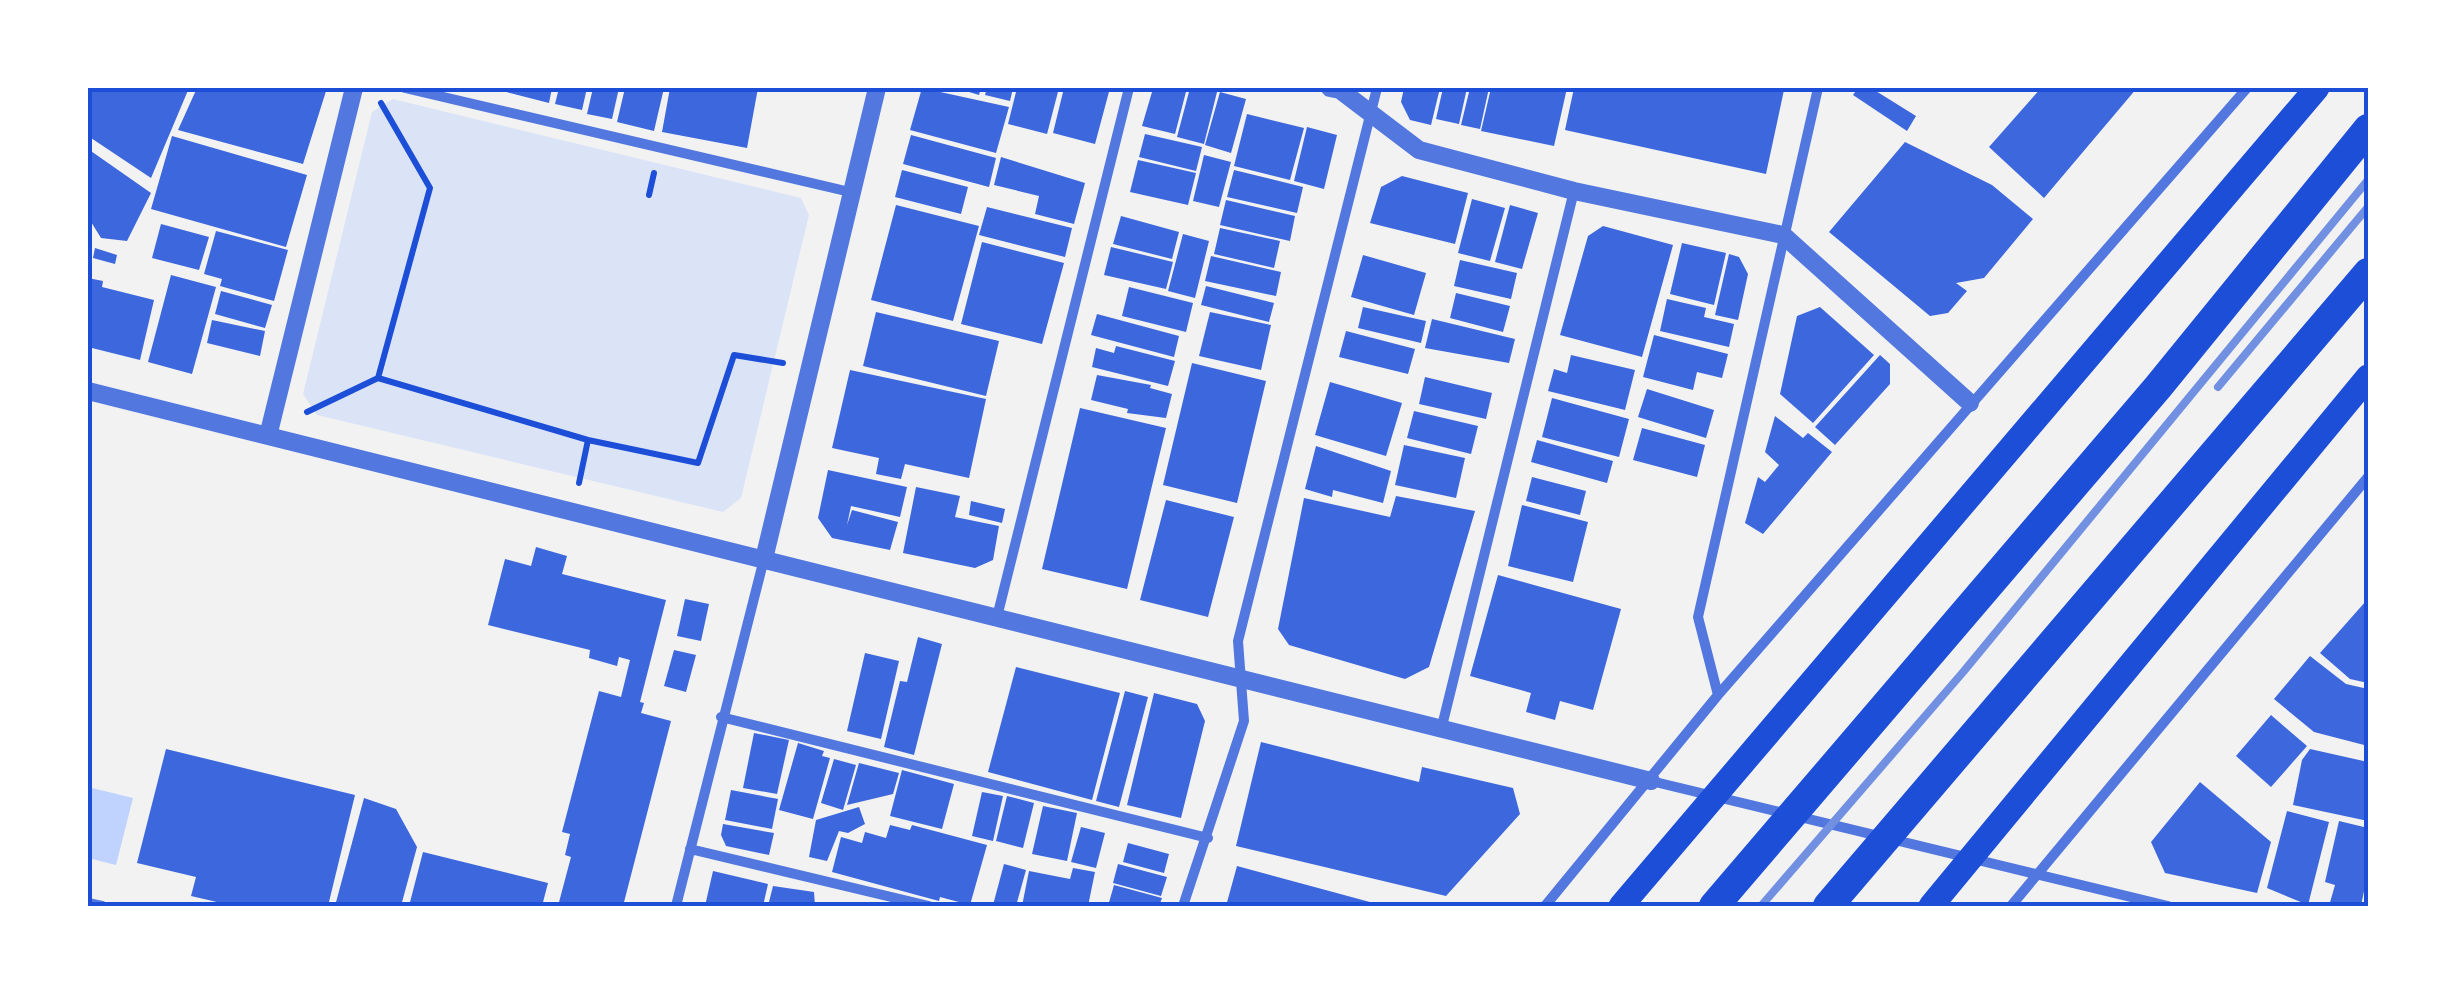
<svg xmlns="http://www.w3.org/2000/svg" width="2456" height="994" font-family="Rubik,sans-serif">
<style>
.green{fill:#dbe4f7}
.water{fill:#bfd3fe}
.building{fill:#3d67dc}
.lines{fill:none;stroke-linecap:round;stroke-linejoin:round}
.path{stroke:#1d4ed8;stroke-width:6}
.minor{stroke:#5277de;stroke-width:10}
.tertiary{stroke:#5277de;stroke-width:18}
.primary{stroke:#1d4ed8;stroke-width:25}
.motorway{stroke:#1d4ed8;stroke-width:30}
.rail{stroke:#7290e2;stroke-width:8}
.neatline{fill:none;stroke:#1d4ed8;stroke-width:4}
</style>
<rect width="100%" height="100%" fill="#f2f2f2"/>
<!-- green -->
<path class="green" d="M393,99L801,198L809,215L741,498L723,512L317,415L303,394L372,112Z"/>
<!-- water -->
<path class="water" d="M88,787L133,798L116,865L88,858Z"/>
<!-- building -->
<path class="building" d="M88,88H189L151,178L88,136Z
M197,88H327L303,164L178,130Z
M491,88H552L549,103Z
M559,88H587L582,110L555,104Z
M593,88H619L612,119L587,114Z
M625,88H664L654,131L617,122Z
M670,88H758L747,148L662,132Z
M922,88L1009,107L996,153L910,130Z
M956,88H981L979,95Z
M987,88H1013L1010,101L985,95Z
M1017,88H1059L1047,134L1008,124Z
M1064,88H1110L1095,144L1053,133Z
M1159,88H1187L1175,134L1142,126L1152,92Z
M1190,88L1217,92L1204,144L1177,137Z
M1404,88H1440L1431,125L1410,120L1401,102Z
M1443,88H1467L1459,124L1436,119Z
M1470,88H1489L1480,129L1461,125Z
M1491,88H1567L1554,146L1481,131Z
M1574,88L1784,90L1766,174L1565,130Z
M1858,88H1871L1916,116L1907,131L1853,95Z
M2041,88H2137L2044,198L1989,147Z
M1220,92L1246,99L1231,153L1205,145Z
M1247,114L1304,128L1290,180L1234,166Z
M1307,127L1337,135L1324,189L1294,181Z
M1145,134L1202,147L1196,171L1139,157Z
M911,135L996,158L989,187L903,164Z
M172,136L307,175L286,247L151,209Z
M1905,142L1992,185L2033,219L1984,278L1956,283L1967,291L1948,313L1930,316L1829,232Z
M88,149L151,193L127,241L101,238L88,217Z
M1204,155L1231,162L1219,207L1193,201Z
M1001,157L1085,183L1074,224L1035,214L1039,196L994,185Z
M1138,160L1196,173L1188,205L1130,192Z
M902,170L968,187L961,214L895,197Z
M1234,170L1303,187L1297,213L1227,197Z
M1402,176L1468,193L1455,244L1370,223L1381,187Z
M1472,199L1505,208L1490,261L1458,253Z
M1226,200L1295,216L1290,241L1220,225Z
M896,205L979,226L953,321L871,300Z
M1510,205L1538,213L1522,269L1495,262Z
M987,207L1072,228L1065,257L979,235Z
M1121,216L1179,232L1172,259L1113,244Z
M161,224L209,237L199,270L152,258Z
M1603,226L1673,245L1642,357L1560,335L1588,236Z
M1220,228L1280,241L1274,268L1214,254Z
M216,231L288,250L274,301L220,286L222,279L204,274Z
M1183,234L1209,241L1195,298L1168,291Z
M982,242L1064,263L1042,344L961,324Z
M1682,243L1726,253L1714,305L1670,294Z
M1111,247L1173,262L1166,289L1104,275Z
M95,248L117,255L115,264L93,258Z
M1729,254L1739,257L1748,274L1738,320L1715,315Z
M1363,255L1426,273L1414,315L1351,297Z
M1211,256L1281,272L1276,296L1205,281Z
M1460,260L1517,273L1511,299L1454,286Z
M171,275L216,287L192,374L148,362Z
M88,278L103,281L102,287L154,300L140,360L88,347Z
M1206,286L1274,303L1269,322L1201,305Z
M1129,287L1193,303L1186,332L1122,316Z
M221,291L272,305L265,328L215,314Z
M1456,293L1510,306L1503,332L1450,318Z
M1667,299L1706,308L1704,317L1734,324L1729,347L1660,331Z
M1363,307L1426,321L1421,343L1358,328Z
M1820,307L1874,355L1813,423L1780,394L1797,316Z
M876,312L999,341L986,396L863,366Z
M1210,312L1271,325L1261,370L1199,356Z
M1097,314L1179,336L1174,357L1091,335Z
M1432,319L1515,339L1509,363L1425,348Z
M212,320L265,331L260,356L207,343Z
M1346,331L1415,349L1408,374L1339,357Z
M1654,335L1728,354L1722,378L1697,372L1693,390L1643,377Z
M1116,346L1175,361L1168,386L1092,367L1096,348L1114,353Z
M1571,355L1635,370L1625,410L1548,391L1554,369L1567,373Z
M1880,355L1890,364V384L1835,445L1815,427Z
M1192,363L1266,381L1237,503L1163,485Z
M850,370L986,399L969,478L905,464L901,479L876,474L879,458L832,448Z
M1097,375L1151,385L1150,388L1172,394L1166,418L1127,413L1128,409L1091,400Z
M1425,377L1492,393L1486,419L1419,404Z
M1330,382L1402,403L1386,456L1315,435Z
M1647,389L1714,410L1706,438L1638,417Z
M1552,398L1629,419L1619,457L1542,437Z
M1080,408L1166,428L1127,589L1042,569Z
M1414,411L1478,426L1471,454L1407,438Z
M1775,416L1803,438L1808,433L1832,452L1763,534L1745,523L1758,477L1765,482L1779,465L1765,452Z
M1642,428L1705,445L1697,477L1633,460Z
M1537,440L1613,461L1607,483L1531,462Z
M1404,445L1465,458L1456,498L1395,485Z
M1316,446L1391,471L1383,503L1333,490L1332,497L1305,489Z
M828,470L907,487L900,517L851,506L847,525L852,510L898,522L890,550L832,538L818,518Z
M1532,477L1586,491L1580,515L1526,501Z
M916,487L960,496L955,517L999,526L993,560L975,568L903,553Z
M1396,496L1475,511L1429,667L1405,679L1289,645L1278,629L1304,498L1390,517Z
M1166,500L1234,517L1208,617L1140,600Z
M971,501L1005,509L1002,523L969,515Z
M1522,505L1588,522L1573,582L1508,566Z
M536,547L567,556L562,574L666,600L640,702L644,703L641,713L671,721L623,906H558L571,857L565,855L570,834L562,832L599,691L621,697L630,660L619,657L617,666L589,658L590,650L488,625L505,559L531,566Z
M1498,575L1621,609L1593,710L1560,701L1555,720L1526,712L1531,693L1470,676Z
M685,599L709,604L701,641L677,636Z
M2366,601L2368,604V683L2350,679L2320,653Z
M918,637L942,644L914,755L884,747L900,681L907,682Z
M674,650L696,655L686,692L664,686Z
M865,653L899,661L881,739L847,731Z
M2310,656L2346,684L2368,689V746L2314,732L2274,699Z
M1016,667L1120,693L1092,800L988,772Z
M1125,691L1148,697L1119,807L1096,801Z
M1154,693L1197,704L1205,721L1181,818L1127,805Z
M2271,715L2307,746L2271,787L2236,756Z
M754,733L789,740L777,794L743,788Z
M1261,742L1419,782L1422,767L1513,788L1520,814L1446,896L1236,846Z
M798,743L824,751L822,756L830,758L813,819L779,810Z
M166,749L355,795L328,906H234L191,896L196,877L137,863Z
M2310,749L2368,762V821L2293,805L2302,760Z
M834,759L856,765L843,810L821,803Z
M859,763L899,773L893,794L847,805Z
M902,770L954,784L942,829L890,816Z
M2200,782L2271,842L2257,893L2165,873L2151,842Z
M731,790L778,799L772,829L725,820Z
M982,792L1003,796L993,841L972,836Z
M1007,796L1034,803L1023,848L996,841Z
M364,798L396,809L417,847L401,906H335Z
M1043,806L1077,813L1067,861L1032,854Z
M859,807L865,824L848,833L839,831L827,861L809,857L816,820Z
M2287,811L2329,822L2308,905L2267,888Z
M2339,821L2368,828V871L2361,906H2329L2335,885L2325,882Z
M723,824L774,833L769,855L726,846L721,835Z
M890,825L910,830L912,825L987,845L970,905L940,897L939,901L832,872L841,837L862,843L865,832L886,838Z
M1081,827L1105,833L1096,868L1071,862Z
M1128,843L1169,854L1164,873L1123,862Z
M423,852L548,883L542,906H409Z
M1004,864L1026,870L1016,906L993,905Z
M1118,864L1167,877L1161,896L1113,883Z
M1237,866L1381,905V906H1226Z
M1073,868L1095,872L1088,906H1022L1029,871L1070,879Z
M713,871L768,884L763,906H705Z
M1114,885L1162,898L1159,906H1108Z
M773,886L814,892L815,906H768Z"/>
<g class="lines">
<!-- path -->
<path class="path" d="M649,195L654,173
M378,378L588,440L698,463L734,355L783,363
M307,412L378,378L430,188L381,103
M579,483L588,440"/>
<!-- minor -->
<path class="minor" d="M405,88L850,192
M997,617L1129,88
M1718,695L1698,617L1818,88
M721,717L1208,838
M1442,726L1574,191
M1651,781L2168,906
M690,849L929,906
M88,903L102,906
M676,906L764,559
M1183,906L1244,721L1238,641L1377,88
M1545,906L1718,695L2247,88
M2011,906L2368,477"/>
<!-- tertiary -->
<path class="tertiary" d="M1330,88L1340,90L1419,150L1574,191L1783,235L1970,403
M88,391L1651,781
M268,436L354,88
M764,559L877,88"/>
<!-- primary -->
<path class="primary" d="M1621,906L2317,88
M1931,906L2368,377"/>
<!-- motorway -->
<path class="motorway" d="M1714,906L2158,387L2368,129
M1828,906L2368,273"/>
<!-- rail -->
<path class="rail" d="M2218,387L2368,207
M1761,906L1964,671L2368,180"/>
</g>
<!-- border -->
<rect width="2456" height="994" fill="none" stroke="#ffffff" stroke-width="180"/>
<rect x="90" y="90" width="2276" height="814" class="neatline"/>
</svg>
